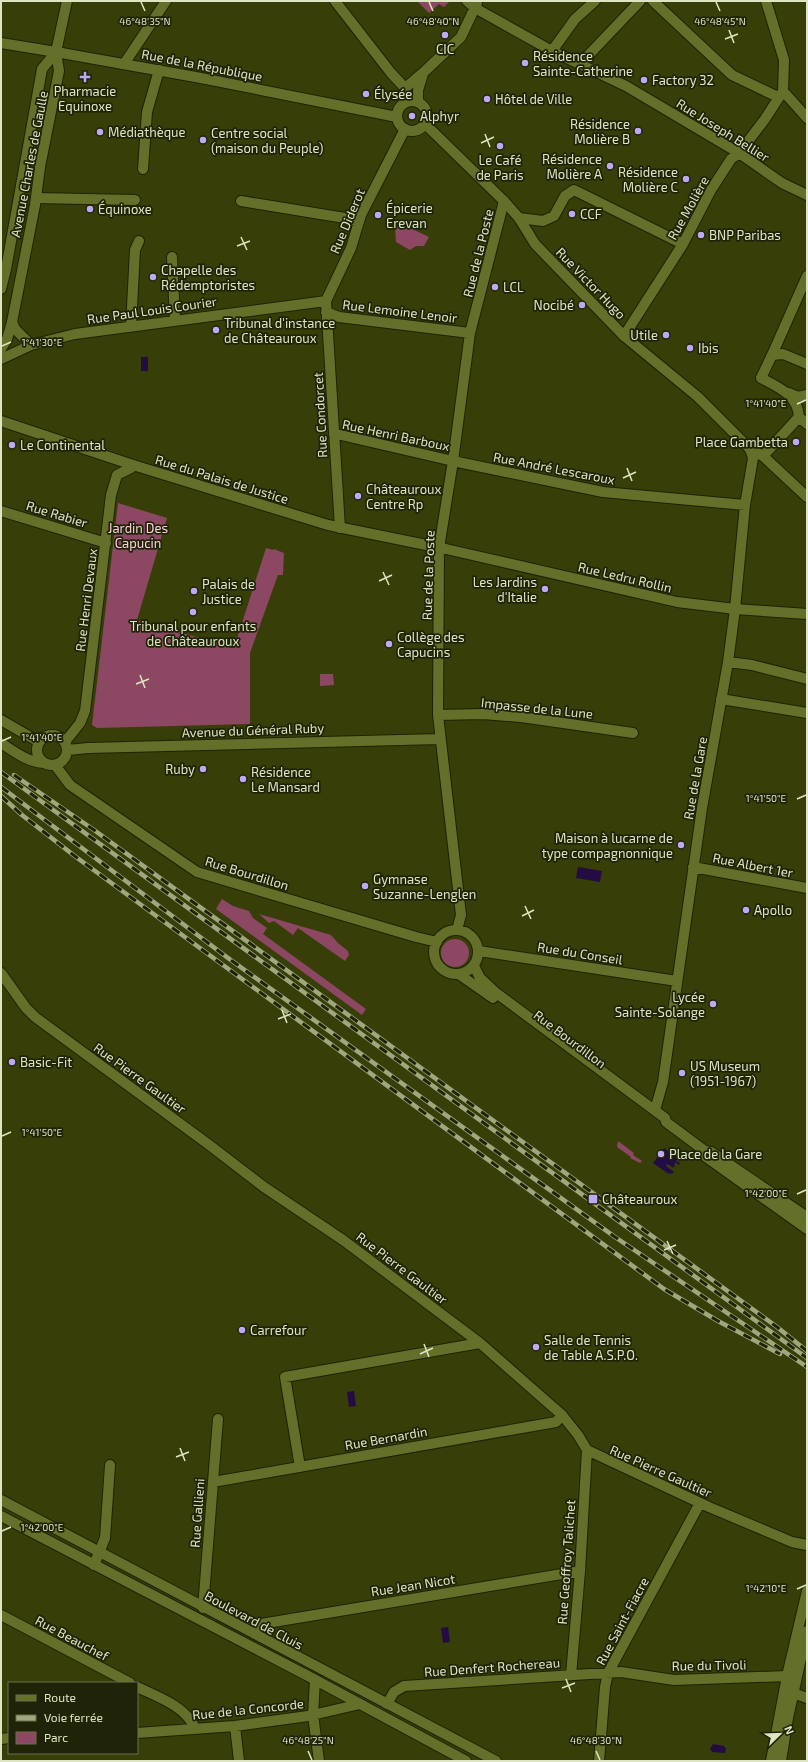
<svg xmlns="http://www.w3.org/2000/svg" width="808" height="1762" font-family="'Exo 2',sans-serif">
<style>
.green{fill:#8c4762}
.water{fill:#230b44}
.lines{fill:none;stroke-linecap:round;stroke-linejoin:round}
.street-casing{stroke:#1f2401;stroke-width:12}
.secondary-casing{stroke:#1f2401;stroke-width:12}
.street{stroke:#646f2a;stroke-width:10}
.secondary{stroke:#646f2a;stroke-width:10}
.rail-casing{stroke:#a0a77d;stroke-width:4.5}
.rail{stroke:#1f2307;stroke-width:3;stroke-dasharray:9;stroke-linecap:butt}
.ticks{fill:none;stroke:#dee5c3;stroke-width:1.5}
.poi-dot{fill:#bea9f4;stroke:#1f2307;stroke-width:1.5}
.labels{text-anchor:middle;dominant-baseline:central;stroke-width:3.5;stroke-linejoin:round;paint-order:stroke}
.poi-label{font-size:13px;fill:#dee5c3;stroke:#1f2307;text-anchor:start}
.street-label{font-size:13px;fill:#dee5c3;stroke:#1f2307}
.park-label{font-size:13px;fill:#fbd0dd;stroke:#1f2307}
.ticks-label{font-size:10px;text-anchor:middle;fill:#dee5c3;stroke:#1f2307;stroke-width:3.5;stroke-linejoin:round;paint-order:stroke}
</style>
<rect width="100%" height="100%" fill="#373e07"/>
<!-- green -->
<path class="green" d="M417,1H450L444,7L439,4L429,13Z
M402,224L429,237L424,246H416L410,250L396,242L395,228Z
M118,503L167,518L137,620L234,648L266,548L273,550L274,549L284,553L283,575H278L250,653V724L97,728L92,725Z
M320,674H333L334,685L320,686Z
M222,899L233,906L249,911L253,918L267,928L263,934L366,1009L362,1015L216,909Z
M259,914L331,935L338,943L348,951L349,955L345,961L298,928L293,935L274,921L269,923Z
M441 953a14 14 0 1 1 28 0a14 14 0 1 1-28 0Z
M618,1141L634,1153L633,1155L642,1161L640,1163L630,1158L631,1157L617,1147Z"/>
<!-- water -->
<path class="water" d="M141,357H148V371H141Z
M578,867L602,871L600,882L576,878Z
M664,1148L678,1158L676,1161L680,1163L679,1165L675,1162L674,1168L667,1164L666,1166L674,1172L672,1174L670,1173L669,1174L653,1163Z
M354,1391L356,1406L349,1407L347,1392Z
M448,1627L450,1642L443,1643L441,1628Z
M713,1744L724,1746L726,1749L725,1753L712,1752L710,1749Z"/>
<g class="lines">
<!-- street casing -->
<g class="street-casing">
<path id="street" d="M467,1L475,8L552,51L626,86L739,153L782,183L807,195
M653,1L732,75L778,97
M766,1L784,60L783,91
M1,43L56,52
M552,51L575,19L595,1
M124,64L166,1
M580,64L640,1
M405,88L425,71L461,37L477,3
M783,91L807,118
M418,102V90L423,74
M143,169L147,112L159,70
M36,198L135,200
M241,201L351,219L359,222
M519,218L543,221L554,216L565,196L574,190L683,244
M172,257L175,320
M326,312L339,317L470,333
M12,322L15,329L31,345
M131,326L135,250L139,241
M624,336L683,244L711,190L731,159L739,153L765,119L783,91
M772,355L807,276
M1,359L31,345L75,334L326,301
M789,393L798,397L807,395
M799,417C798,395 778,387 761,378L772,355L783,354L807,364
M799,417L807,424
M334,435H341L453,461L603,492L745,505
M763,456L799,417
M1,511L106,543
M340,528L326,301L351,248L361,215L405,129
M728,662L752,665L807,679
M721,699L807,713
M438,715L483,714L521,717L633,733
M1,720L39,742
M37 750a15 15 0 1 1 30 0a15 15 0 1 1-30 0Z
M65,742L80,723L85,711L111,495L117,475L131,468L133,465
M1,743C15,752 27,762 44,763
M68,750L88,748L440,739
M55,765L70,785L197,872L416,937L437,942
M693,867L807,888
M434 952a22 22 0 1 1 44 0a22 22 0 1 1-44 0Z
M457,930L461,915L438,715L439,548L453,461L470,333L504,201
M479,951L677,981
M474,966L480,978L495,992L665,1118L666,1122L705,1151L711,1152L807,1217
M1,973L26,1008L35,1017L208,1144L264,1187L343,1240L480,1343L562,1415L578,1435L587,1450L709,1507L792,1542L807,1545
M460,975L493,998
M655,1110L663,1082L702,808L728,662L735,609L745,505L753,458L750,449
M705,1151L706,1157L807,1229
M300,1467L285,1377L480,1343
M213,1482L556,1422L562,1415
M94,1565L105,1538L110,1465
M203,1608L218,1419
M1,1615L130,1683
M255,1634L261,1624L580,1571
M571,1675L580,1571L587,1450
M315,1680L313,1715L319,1761
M137,1687C158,1697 185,1706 195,1728
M793,1693L807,1698
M387,1704L394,1692L404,1686L621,1672L674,1680L787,1676
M235,1726L239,1761
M137,1733L235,1726L308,1716L360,1704
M1,1739L9,1738
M599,1761L605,1687L608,1673L700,1503"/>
</g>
<!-- secondary casing -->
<g class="secondary-casing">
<path id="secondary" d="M335,1L391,73L405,88L407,102
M56,52L201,78L397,117
M397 116a15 15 0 1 1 30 0a15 15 0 1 1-30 0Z
M425,124L504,201L519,218L535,244L624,336L698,397L750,449L763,456L807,497
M1,289L6,269L42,69L56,52
M1,349L7,339L12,322L35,205L40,167L59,71L56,52L67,1
M1,421L133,465L328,525L446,549L677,602L735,609L807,614
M1,1500L496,1761
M1,1516L310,1677L466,1761
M771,1761L787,1676L807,1591
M781,1761L788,1718L807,1631"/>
</g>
<!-- street -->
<use href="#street" class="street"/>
<!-- secondary -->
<use href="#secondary" class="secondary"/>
<!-- rail casing -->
<g class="rail-casing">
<path id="rail" d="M1,772L807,1358
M14,775L94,830L777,1327L807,1351
M1,787L228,958L615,1237L807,1367
M1,796L22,815L76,857L664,1289L718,1321L780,1354"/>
</g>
<!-- rail -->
<use href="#rail" class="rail"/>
</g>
<!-- ticks -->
<path class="ticks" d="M141,2L145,11M429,2L433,11M716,2L720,11M729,30L734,43M725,39L738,34M485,134L490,147M481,143L494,137M241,237L247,250M237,246L250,241M2,346L11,342M797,404L806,400M627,468L632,481M623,478L636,472M383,572L389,585M379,581L392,575M140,675L145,688M136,684L149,679M2,741L11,737M797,799L806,795M525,906L531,919M522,916L534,910M282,1010L287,1023M278,1019L291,1014M2,1136L11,1132M797,1194L806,1190M667,1241L673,1254M664,1250L676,1245M424,1344L429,1357M420,1354L433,1348M180,1448L185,1461M176,1457L189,1452M2,1531L11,1527M797,1589L806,1585M566,1679L571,1692M562,1688L575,1683M308,1751L312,1760M596,1751L600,1760"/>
<!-- markers -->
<g class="poi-dot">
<circle cx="445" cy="35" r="4"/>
<circle cx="525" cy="63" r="4"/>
<path d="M83 71h4v4h4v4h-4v4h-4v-4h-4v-4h4z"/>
<circle cx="644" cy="80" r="4"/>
<circle cx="366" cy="94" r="4"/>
<circle cx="487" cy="99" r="4"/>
<circle cx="412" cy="116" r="4"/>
<circle cx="638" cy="131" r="4"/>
<circle cx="100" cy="132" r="4"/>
<circle cx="203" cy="140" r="4"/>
<circle cx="500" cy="146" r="4"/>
<circle cx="610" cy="166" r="4"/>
<circle cx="686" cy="179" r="4"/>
<circle cx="90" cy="209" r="4"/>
<circle cx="572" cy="214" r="4"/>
<circle cx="378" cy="215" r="4"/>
<circle cx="701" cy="235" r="4"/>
<circle cx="153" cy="277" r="4"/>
<circle cx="495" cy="287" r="4"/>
<circle cx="582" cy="305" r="4"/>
<circle cx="216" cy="330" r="4"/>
<circle cx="666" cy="335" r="4"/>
<circle cx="690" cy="348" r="4"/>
<circle cx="796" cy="442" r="4"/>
<circle cx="12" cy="445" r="4"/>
<circle cx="358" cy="496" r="4"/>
<circle cx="545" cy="589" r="4"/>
<circle cx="194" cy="591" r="4"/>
<circle cx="193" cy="612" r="4"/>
<circle cx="389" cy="644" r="4"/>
<circle cx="203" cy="769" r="4"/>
<circle cx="243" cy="779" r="4"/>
<circle cx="681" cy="845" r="4"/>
<circle cx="365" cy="886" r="4"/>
<circle cx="746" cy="910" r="4"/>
<circle cx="713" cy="1004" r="4"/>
<circle cx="12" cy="1062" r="4"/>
<circle cx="682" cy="1073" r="4"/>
<circle cx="661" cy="1154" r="4"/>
<rect x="588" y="1194" width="10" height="10" rx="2"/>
<circle cx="242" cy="1330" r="4"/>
<circle cx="536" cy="1347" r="4"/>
</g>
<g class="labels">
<!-- poi labels -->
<g class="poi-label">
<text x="445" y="49" text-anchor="middle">CIC</text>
<text x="533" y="56">Résidence<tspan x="533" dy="15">Sainte-Catherine</tspan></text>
<text x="652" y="80">Factory 32</text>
<text x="85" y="91" text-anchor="middle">Pharmacie<tspan x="85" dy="15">Equinoxe</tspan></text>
<text x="374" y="94">Élysée</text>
<text x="495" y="99">Hôtel de Ville</text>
<text x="420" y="116">Alphyr</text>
<text x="630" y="124" text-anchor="end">Résidence<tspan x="630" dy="15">Molière B</tspan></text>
<text x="108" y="132">Médiathèque</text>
<text x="211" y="133">Centre social<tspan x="211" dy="15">(maison du Peuple)</tspan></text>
<text x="602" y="159" text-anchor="end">Résidence<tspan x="602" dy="15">Molière A</tspan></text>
<text x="500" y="160" text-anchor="middle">Le Café<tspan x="500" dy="15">de Paris</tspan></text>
<text x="678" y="172" text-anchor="end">Résidence<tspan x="678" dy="15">Molière C</tspan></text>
<text x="386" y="208">Épicerie<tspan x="386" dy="15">Erevan</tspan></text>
<text x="98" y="209">Équinoxe</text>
<text x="580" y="214">CCF</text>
<text x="709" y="235">BNP Paribas</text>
<text x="161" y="270">Chapelle des<tspan x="161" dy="15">Rédemptoristes</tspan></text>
<text x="503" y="287">LCL</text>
<text x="574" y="305" text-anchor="end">Nocibé</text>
<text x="224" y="323">Tribunal d'instance<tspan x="224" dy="15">de Châteauroux</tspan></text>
<text x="658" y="335" text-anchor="end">Utile</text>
<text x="698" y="348">Ibis</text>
<text x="788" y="442" text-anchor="end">Place Gambetta</text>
<text x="20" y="445">Le Continental</text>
<text x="366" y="489">Châteauroux<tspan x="366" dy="15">Centre Rp</tspan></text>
<text x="537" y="582" text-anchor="end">Les Jardins<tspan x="537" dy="15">d'Italie</tspan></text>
<text x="202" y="584">Palais de<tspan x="202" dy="15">Justice</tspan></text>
<text x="193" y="626" text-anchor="middle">Tribunal pour enfants<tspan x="193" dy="15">de Châteauroux</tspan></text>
<text x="397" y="637">Collège des<tspan x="397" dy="15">Capucins</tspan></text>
<text x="195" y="769" text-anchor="end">Ruby</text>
<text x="251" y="772">Résidence<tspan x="251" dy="15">Le Mansard</tspan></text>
<text x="673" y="838" text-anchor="end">Maison à lucarne de<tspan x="673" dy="15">type compagnonnique</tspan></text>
<text x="373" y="879">Gymnase<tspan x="373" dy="15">Suzanne-Lenglen</tspan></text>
<text x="754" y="910">Apollo</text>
<text x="705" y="997" text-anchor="end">Lycée<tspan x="705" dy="15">Sainte-Solange</tspan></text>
<text x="20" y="1062">Basic-Fit</text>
<text x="690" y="1066">US Museum<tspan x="690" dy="15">(1951-1967)</tspan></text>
<text x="669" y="1154">Place de la Gare</text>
<text x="602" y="1199">Châteauroux</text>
<text x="250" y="1330">Carrefour</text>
<text x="544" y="1340">Salle de Tennis<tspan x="544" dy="15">de Table A.S.P.O.</tspan></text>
</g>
<!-- street labels -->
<g class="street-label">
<text transform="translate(202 65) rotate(11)">Rue de la République</text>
<text transform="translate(723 130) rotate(32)">Rue Joseph Bellier</text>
<text transform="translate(29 164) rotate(-79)">Avenue Charles de Gaulle</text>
<text transform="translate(688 208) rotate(-61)">Rue Molière</text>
<text transform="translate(347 221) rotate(-67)">Rue Diderot</text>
<text transform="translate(478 253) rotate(-76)">Rue de la Poste</text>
<text transform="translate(591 283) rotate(46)">Rue Victor Hugo</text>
<text transform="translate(152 310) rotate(-8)">Rue Paul Louis Courier</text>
<text transform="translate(400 311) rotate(7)">Rue Lemoine Lenoir</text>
<text transform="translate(320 415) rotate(-93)">Rue Condorcet</text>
<text transform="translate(396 435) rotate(12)">Rue Henri Barboux</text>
<text transform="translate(554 468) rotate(11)">Rue André Lescaroux</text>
<text transform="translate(222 479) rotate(17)">Rue du Palais de Justice</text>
<text transform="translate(57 514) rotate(17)">Rue Rabier</text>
<text transform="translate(428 575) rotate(-88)">Rue de la Poste</text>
<text transform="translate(625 577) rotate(13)">Rue Ledru Rollin</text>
<text transform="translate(86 600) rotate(-83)">Rue Henri Devaux</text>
<text transform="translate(537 708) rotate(6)">Impasse de la Lune</text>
<text transform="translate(253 730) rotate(-2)">Avenue du Général Ruby</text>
<text transform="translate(695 778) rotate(-80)">Rue de la Gare</text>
<text transform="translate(753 865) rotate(11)">Rue Albert 1er</text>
<text transform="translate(247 873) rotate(17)">Rue Bourdillon</text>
<text transform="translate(580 953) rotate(9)">Rue du Conseil</text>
<text transform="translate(570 1039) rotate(37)">Rue Bourdillon</text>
<text transform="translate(140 1078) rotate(36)">Rue Pierre Gaultier</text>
<text transform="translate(402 1268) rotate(37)">Rue Pierre Gaultier</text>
<text transform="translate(386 1438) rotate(-10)">Rue Bernardin</text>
<text transform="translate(661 1471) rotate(24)">Rue Pierre Gaultier</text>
<text transform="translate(197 1513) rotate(-86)">Rue Gallieni</text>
<text transform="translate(566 1562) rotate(-86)">Rue Geoffroy Talichet</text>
<text transform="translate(413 1585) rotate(-9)">Rue Jean Nicot</text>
<text transform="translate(254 1620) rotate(28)">Boulevard de Cluis</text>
<text transform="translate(622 1621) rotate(-62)">Rue Saint-Fiacre</text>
<text transform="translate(72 1638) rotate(28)">Rue Beauchef</text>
<text transform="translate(709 1665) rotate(-1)">Rue du Tivoli</text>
<text transform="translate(492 1667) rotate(-4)">Rue Denfert Rochereau</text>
<text transform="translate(248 1709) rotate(-6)">Rue de la Concorde</text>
</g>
<!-- park labels -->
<g class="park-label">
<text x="138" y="528">Jardin Des<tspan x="138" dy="15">Capucin</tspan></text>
</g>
</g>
<g class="ticks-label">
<text x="145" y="25">46°48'35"N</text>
<text x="433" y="25">46°48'40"N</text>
<text x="720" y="25">46°48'45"N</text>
<text x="42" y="346">1°41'30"E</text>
<text x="766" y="407">1°41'40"E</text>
<text x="42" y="741">1°41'40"E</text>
<text x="766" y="802">1°41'50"E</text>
<text x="42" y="1136">1°41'50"E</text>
<text x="766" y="1197">1°42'00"E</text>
<text x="42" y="1531">1°42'00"E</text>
<text x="766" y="1592">1°42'10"E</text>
<text x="308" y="1744">46°48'25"N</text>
<text x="596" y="1744">46°48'30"N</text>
</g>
<!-- border -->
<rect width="808" height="1762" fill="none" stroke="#dee5c3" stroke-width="4"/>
<!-- legend -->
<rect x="8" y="1682" width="130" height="72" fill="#1f2307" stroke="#6b7152"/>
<rect x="16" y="1695" width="20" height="6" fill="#646f2a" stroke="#6b7152"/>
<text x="44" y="1702" font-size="12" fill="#dee5c3">Route</text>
<rect x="16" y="1715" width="20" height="6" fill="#a0a77d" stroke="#6b7152"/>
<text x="44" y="1722" font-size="12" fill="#dee5c3">Voie ferrée</text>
<rect x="16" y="1732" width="20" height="12" fill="#8c4762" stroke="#6b7152"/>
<text x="44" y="1742" font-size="12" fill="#dee5c3">Parc</text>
<!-- north arrow -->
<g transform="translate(780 1734) rotate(67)" stroke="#1f2307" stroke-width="3" paint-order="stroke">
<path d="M0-3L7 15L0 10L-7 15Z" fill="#dee5c3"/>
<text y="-6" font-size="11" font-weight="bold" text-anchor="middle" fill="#dee5c3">N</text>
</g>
</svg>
